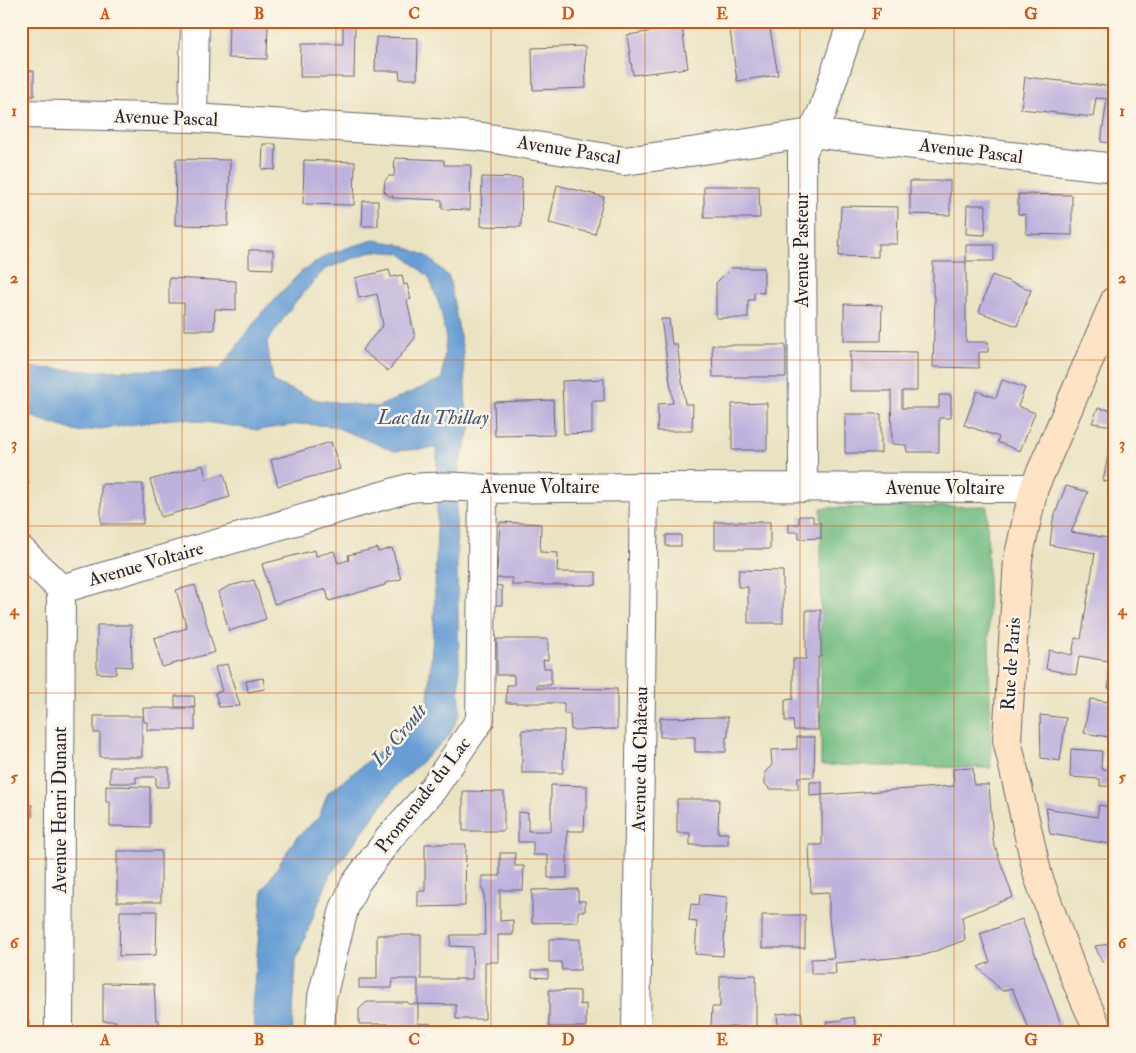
<svg xmlns="http://www.w3.org/2000/svg" width="1136" height="1053" font-family="'IM FELL Double Pica',serif">
<style>
.forest{fill:#74bd84;stroke:#4b7060}
.water{fill:#689ed5;stroke:#456088;fill-rule:evenodd}
.building{fill:#bdb1dd}
.lines{fill:none;stroke-linecap:round;stroke-linejoin:round}
.street-casing{stroke:#68666a;stroke-width:30}
.secondary-casing{stroke:#68666a;stroke-width:30}
.street{stroke:#fff;stroke-width:28}
.secondary{stroke:#fee4c5;stroke-width:28}
.grid{fill:none;stroke:#d45411;stroke-width:1;stroke-opacity:0.55}
.labels{text-anchor:middle;dominant-baseline:central;stroke-width:5;stroke-linejoin:round;paint-order:stroke}
.street-label{font-size:19px;fill:#22223b;stroke:#fcf5e5}
.water-label{font-size:20px;font-style:italic;fill:#3e5479;stroke:#fcf5e5}
.neatline{fill:none;stroke:#d45411;stroke-width:2}
.grid-label{font-size:16px;text-anchor:middle;font-weight:bold;fill:#d45411}
</style>
<rect width="100%" height="100%" fill="#fcf5e5"/>
<filter id="ink" filterUnits="userSpaceOnUse"><feTurbulence type="fractalNoise" baseFrequency=".02" numOctaves="2"/><feDisplacementMap in="SourceGraphic" scale="10" xChannelSelector="R" yChannelSelector="G"/><feConvolveMatrix kernelMatrix="1 2 1 2 8 2 1 2 1" color-interpolation-filters="sRGB"/></filter>
<filter id="wash" filterUnits="userSpaceOnUse"><feTurbulence type="fractalNoise" baseFrequency=".0096" numOctaves="4" result="noise"/><feDisplacementMap in="SourceGraphic" scale="20" xChannelSelector="R" yChannelSelector="G"/><feGaussianBlur stdDeviation="1.12" result="paint"/><feColorMatrix in="noise" values="0 0 0 0 0 0 0 0 0 0 0 0 0 0 0 0 0 1.4 0 .05"/><feComposite in="paint" operator="in"/></filter>
<g filter="url(#wash)">
<rect width="100%" height="100%" fill="#eae3c2"/>
<!-- forest -->
<path class="forest" d="M987,506L991,768L821,765V508Z"/>
<!-- water -->
<path class="water" d="M374,240L398,244L427,256L449,277L463,352L466,407L472,424L459,466L456,517L460,713L449,736L396,786L329,877L296,960L292,1032H255L252,1007L263,890L296,838L319,817L328,793L427,714L434,621L437,528V448L394,451L333,426L299,424L258,430L179,418L78,432L21,413V367L91,371L220,369L263,311L301,272L327,255L353,246ZM373,251L400,253L429,277L441,310L446,339L442,379L377,407L317,400L273,382L267,342L296,301L325,269Z"/>
<g id="blocks">
<!-- building -->
<path class="building" d="M229,21H268L267,59L228,58Z
M355,21H368L367,26H355L354,77H300L301,44H343V26H355Z
M769,23L778,75L737,81L730,30Z
M682,27L688,68L633,75L627,35Z
M376,37L418,38L417,79H400L399,71H375Z
M585,46L586,88L533,90L532,48Z
M21,70L34,71V96H21Z
M1025,77L1115,87V143L1101,142L1107,99L1096,98L1093,117L1021,109Z
M263,144H276L275,170L262,169Z
M395,158L444,160V165H471L470,210L442,209V200L393,198V196H389L384,191L385,180L389,176H394Z
M176,159L230,160L228,226L175,225Z
M304,160L355,162L354,205L303,204Z
M482,177L522,178L521,227L481,226Z
M910,181H950V215L910,214Z
M557,185L604,197L595,234L549,223Z
M704,186H759L760,218H704Z
M1018,194L1072,195V235L1026,234V215L1018,214Z
M363,201H378V226H362Z
M967,205H986L985,235L966,234Z
M841,206L898,207L897,244H878V257L839,256Z
M966,245H994V261H966Z
M249,250H273V269L249,268Z
M933,262H966V342H988V352H979V368L933,367L935,296H933Z
M731,268H764V293L754,292V300H748V318H716V283Z
M389,270L391,277L402,275L404,285L407,284L411,299L407,300L415,338L388,371L362,350L383,325L377,294L359,298L355,278Z
M992,275L1031,290L1017,326L979,312Z
M169,278L236,281V310L215,309L214,330H184V303H169Z
M844,304L882,305L881,341H844Z
M661,319H669L672,344H677L685,404H693L692,431H657L658,404L673,403Z
M712,345H786V377H713Z
M850,351L917,352V391H902V408H939V395H951V418H939V452H907L906,445L892,444L891,391H850Z
M1115,368V383L1109,382Z
M604,379V401H592V433L564,434L562,381Z
M1002,380L1025,388L1018,406L1035,413L1020,451L997,442L999,437L964,425L977,391L996,398Z
M1113,395H1115V426L1092,423L1098,408L1110,410Z
M553,400L554,435L495,436L494,402Z
M767,403V450H732V404Z
M845,414H881V453H845Z
M1112,434H1115V483L1103,481Z
M331,442L340,469L278,486L271,460Z
M203,465L206,479L224,474L230,497L161,517L150,480Z
M21,474L30,483L21,491Z
M101,484H143V524H101Z
M1066,486L1088,492L1071,532L1115,539V689L1108,688L1114,662L1079,656L1076,675L1046,669L1049,650L1072,655L1075,638L1081,639L1095,553L1050,545L1053,519Z
M799,516H813V522L821,523V538L799,539V532H789V524H799Z
M500,522L541,524L540,552L558,553L557,572H596V585H512V578H497L496,582H490L491,572L497,571Z
M715,522H770V549H715Z
M666,535H681V546H666Z
M377,548L378,552L392,548L401,579L385,583V585L329,601L326,589L274,604L262,564L315,550L316,556L334,551L338,563L349,560L348,555Z
M739,570L783,571V623H748V587H738Z
M254,580L266,619L229,631L218,592L229,586Z
M195,585L215,652L162,667L154,638L187,628L176,590Z
M490,585L502,586V605H496L495,602H491Z
M806,610H821V657H818V730H794L793,721H785V700L793,699V659H806Z
M97,625H131L132,667L116,666V674L97,673Z
M497,639H548V660H543L544,668H551V685H537V688L617,689V729L571,730L570,714H564V703H506L507,685H514V675H497Z
M227,664L240,706L219,707L215,693L222,691L215,667Z
M263,678L265,689L248,692L246,681Z
M175,696H194L195,707H175Z
M1090,699L1115,703V738L1084,733Z
M143,708H195V730H147V722H144Z
M1040,715L1066,718L1060,761L1041,758Z
M94,716H142V757H100V733H94Z
M728,717V737H726V752H695V737H660V718Z
M522,730H564L563,773H522Z
M797,737H815L814,777H798V789H770L765,784V772L772,765L771,750L797,749Z
M1071,749L1102,751L1101,769L1115,770V786H1100V779L1070,777Z
M110,767H169V787H156V777H136V783H110Z
M973,768L974,785H989L993,841L1013,897L962,917L965,940L925,955L835,963L836,974H811V959L834,958L829,919V892L811,893L809,845H822V795L954,786L953,769Z
M810,782H822V795L810,796Z
M551,785L587,786V809H585L584,831H567V878H548V855H533V842H518V812L528,813V831H551Z
M106,786L150,787V827L110,826V802H106Z
M463,791L504,792V831H463Z
M677,799H719L718,833H728V845H690V833H677Z
M21,805H32V818H21Z
M1099,805L1115,808V845L1050,834L1046,808L1097,817Z
M425,844H466L465,906L418,907V891H425Z
M117,851H161V902H117Z
M500,853H515V866H524L523,890H500V921L513,920V935H498V962H485V1019H456V1005L418,1004V979H393L392,988H359V979H377V935H421V979H472L473,947L450,946L451,935H485L484,890H482V876H500Z
M578,889V901H585V911H578V922L532,923V890Z
M700,894L727,897L723,956L695,954L697,922L689,921L691,904L699,905Z
M120,911H157L156,955L119,956Z
M762,915H805V948H762Z
M1022,919L1064,1032H1030L1012,988L1002,991L978,967L990,962L980,934Z
M549,939H580V970H562L561,962H549Z
M1115,943V960L1102,962L1095,946Z
M532,970H548V978L532,977Z
M756,975V1027H711L712,1007H720V976Z
M103,983L154,984L156,1020H159V1032H116V1021H103Z
M549,990L580,991V1005L586,1004V1027H549Z
M367,1002H408V1004H418V1024H431V1032H390V1024H359V1009Z
M801,1012L803,1024L794,1025L795,1032H776L775,1027H778L777,1014Z
M854,1017L856,1032H828L826,1022L842,1020V1019Z
M21,1021H29V1032H21Z"/>
</g>
</g>
<g filter="url(#ink)">
<use href="#blocks" fill-opacity="0" stroke="#68666a" stroke-width="1"/>
<g class="lines">
<!-- street casing -->
<g class="street-casing">
<path id="street" d="M21,114L193,118L450,134L483,137L624,161L697,151L811,133L1115,168
M193,118L195,21
M803,488L802,153L823,110L852,21
M21,550L61,589
M61,589L409,488C434,486 458,485 483,489L644,487L1034,488
M59,1032L61,589
M320,1032L322,997L344,909L355,884L390,837L432,790L480,720L483,489
M636,1032L644,487"/>
</g>
<!-- secondary casing -->
<g class="secondary-casing">
<path id="secondary" d="M1099,1032L1074,976L1038,876L1007,740L1018,559L1034,488L1115,300"/>
</g>
<!-- street -->
<use href="#street" class="street"/>
<!-- secondary -->
<use href="#secondary" class="secondary"/>
</g>
</g>
<!-- grid -->
<path class="grid" d="M182,21V1032M336,21V1032M491,21V1032M645,21V1032M800,21V1032M954,21V1032M21,194H1115M21,360H1115M21,526H1115M21,693H1115M21,859H1115"/>
<g class="labels">
<!-- street labels -->
<g class="street-label">
<text transform="translate(166 118) rotate(2)">Avenue Pascal</text>
<text transform="translate(569 150) rotate(9)">Avenue Pascal</text>
<text transform="translate(971 151) rotate(7)">Avenue Pascal</text>
<text transform="translate(802 250) rotate(-90)">Avenue Pasteur</text>
<text x="540" y="487">Avenue Voltaire</text>
<text x="945" y="488">Avenue Voltaire</text>
<text transform="translate(146 564) rotate(-16)">Avenue Voltaire</text>
<text transform="translate(1011 664) rotate(-86)">Rue de Paris</text>
<text transform="translate(640 759) rotate(-89)">Avenue du Château</text>
<text transform="translate(423 795) rotate(-52)">Promenade du Lac</text>
<text transform="translate(60 810) rotate(-90)">Avenue Henri Dunant</text>
</g>
<!-- water labels -->
<g class="water-label">
<text x="433" y="417">Lac du Thillay</text>
<text transform="translate(399 735) rotate(-50)">Le Croult</text>
</g>
</g>
<!-- margin -->
<rect width="1136" height="1053" fill="none" stroke="#fcf5e5" stroke-width="55"/>
<rect x="28" y="28" width="1080" height="998" class="neatline"/>
<g class="grid-label">
<text x="105" y="19">A</text>
<text x="259" y="19">B</text>
<text x="414" y="19">C</text>
<text x="568" y="19">D</text>
<text x="722" y="19">E</text>
<text x="877" y="19">F</text>
<text x="1031" y="19">G</text>
<text x="14" y="116">1</text>
<text x="1122" y="116">1</text>
<text x="14" y="283">2</text>
<text x="1122" y="283">2</text>
<text x="14" y="449">3</text>
<text x="1122" y="449">3</text>
<text x="14" y="615">4</text>
<text x="1122" y="615">4</text>
<text x="14" y="782">5</text>
<text x="1122" y="782">5</text>
<text x="14" y="948">6</text>
<text x="1122" y="948">6</text>
<text x="105" y="1045">A</text>
<text x="259" y="1045">B</text>
<text x="414" y="1045">C</text>
<text x="568" y="1045">D</text>
<text x="722" y="1045">E</text>
<text x="877" y="1045">F</text>
<text x="1031" y="1045">G</text>
</g>
</svg>
